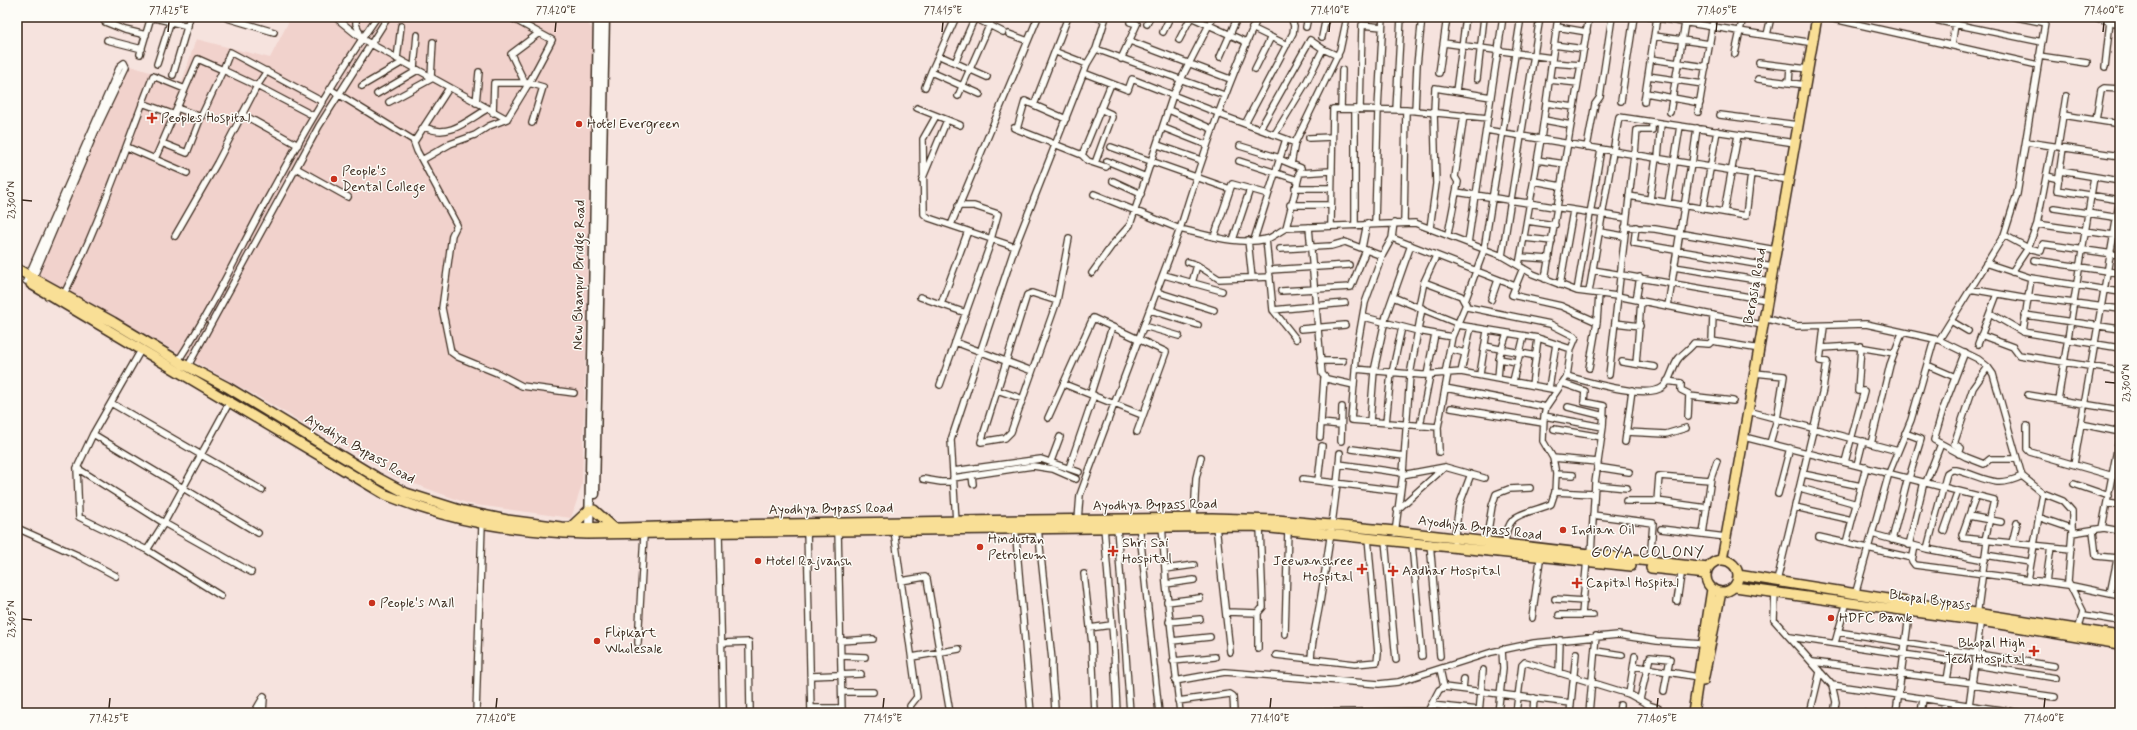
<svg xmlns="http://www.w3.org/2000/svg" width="2137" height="730" font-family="Mynerve,sans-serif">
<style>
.built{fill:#f1d2cc}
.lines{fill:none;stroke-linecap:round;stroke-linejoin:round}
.street-casing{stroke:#3b2a1e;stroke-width:8}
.secondary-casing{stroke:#3b2a1e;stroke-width:11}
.primary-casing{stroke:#3b2a1e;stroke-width:12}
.street{stroke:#fdfcf7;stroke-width:5.5}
.secondary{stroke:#fdfcf7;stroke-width:8}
.primary{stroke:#f9df96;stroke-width:9}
.ticks{fill:none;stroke:#3b2a1e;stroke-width:1.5}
.poi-dot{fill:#c8321e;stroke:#fdfcf7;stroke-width:1.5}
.labels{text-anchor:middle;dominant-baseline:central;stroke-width:3;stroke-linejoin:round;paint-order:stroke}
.poi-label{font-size:14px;fill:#3b2a1e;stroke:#fdfcf7;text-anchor:start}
.street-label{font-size:14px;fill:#3b2a1e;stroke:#fdfcf7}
.neighbourhood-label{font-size:15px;letter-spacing:1px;fill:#3b2a1e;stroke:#fdfcf7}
.neatline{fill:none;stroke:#3b2a1e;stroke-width:1.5}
.ticks-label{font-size:10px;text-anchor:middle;fill:#3b2a1e}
</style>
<rect width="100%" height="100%" fill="#f6e3de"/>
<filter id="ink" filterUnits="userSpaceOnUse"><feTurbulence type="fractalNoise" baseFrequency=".025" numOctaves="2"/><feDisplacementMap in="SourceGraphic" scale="8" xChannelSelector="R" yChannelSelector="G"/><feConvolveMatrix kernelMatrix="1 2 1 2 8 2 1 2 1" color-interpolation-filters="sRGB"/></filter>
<g filter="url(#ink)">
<!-- built -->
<path class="built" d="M291,17H583L594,31L582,485L571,518L469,504L396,477L262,399L39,276L124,64L182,82L196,39L270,58Z"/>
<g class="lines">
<!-- street casing -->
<g class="street-casing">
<path id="street" d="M151,17L188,26
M335,17L362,39L507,119L529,83L552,40L510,17
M356,17V24L361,36
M973,17L1003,32
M1191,17L1246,42
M1258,17C1226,86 1202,157 1180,229C1207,235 1239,246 1267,239C1273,237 1280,231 1286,228L1415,223L1502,256L1533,274L1577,291L1617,296L1762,325
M1651,17L1814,43
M1825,17L2038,65
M1920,17L2042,42
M2016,17L2045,23
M2093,17L2120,24
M227,18L274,32
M105,22L125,30L146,35
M1147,24L1150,17
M1306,27L1308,17
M1557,27L1587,32
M1252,28L1287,45
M1163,32L1170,17
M1009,34L1028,41
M1767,35L1771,17
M1654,36L1710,44
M1322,37L1326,17
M107,40L142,49
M1179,40L1191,17
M1130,41L1230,79
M1444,43L1552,58
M1554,45L1584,49
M1952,45L1956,17
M1096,49L1224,95
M1056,52L1087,64
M140,54L151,17
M1735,54L1743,17
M940,56L987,77
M2039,56L2087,63
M1220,57L1235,23
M397,59L401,26
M1121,59L1137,24L1130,22L1132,17
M1651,59L1706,67
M955,63L975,17
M1552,63L1581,65
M1759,63L1808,69
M157,64L172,17
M2105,67L2110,21
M414,68L417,35
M1255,69L1271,37
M931,72L956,17
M1084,73L1128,90L1132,79L1218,113
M1439,73L1447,17
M173,75L190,17
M1648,76L1703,84
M431,77L433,42
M1477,79L1484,17
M1758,79L1806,85
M1549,80L1578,83
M1789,82L1790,67
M525,83L511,54L539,33
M362,86L403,62
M925,87L931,72L980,94
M330,89L413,140L417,151L457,225L452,235L442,308L451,352L458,357L497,373L522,386L574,393
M1456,91L1466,17
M1646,93L1700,103
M377,94L418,70
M958,96L993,17
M1621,101L1634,17
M389,102L433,78
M1644,102L1657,17
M142,103L175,115
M476,103L479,72
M1546,103L1574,107
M1034,105L1066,119
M177,108L201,117
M917,108L960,125
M1341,109L1342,70
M1360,109L1362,25L1382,27
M1169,110L1212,129
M1396,110L1401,17
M1415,111L1417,65L1422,17
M1670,112L1686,17
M1698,112L1714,17
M493,113L494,83H529L543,87L532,123
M242,114L298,145
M1218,114L1286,139
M1720,115L1798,125
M2063,115L2120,124
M314,116L257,86L223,70L230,52L323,102
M936,116L923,139L924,214L929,218L1015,247
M1544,120L1571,125
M2096,120L2101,90L2104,88L2120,89
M1245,124L1293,33L1294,26L1291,17
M425,127C448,139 467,121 487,109
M1014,128L1082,155L1088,161L1106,167
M1164,128L1207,145
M1017,129L1025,101L1034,105L1068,17
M1260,129L1310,40L1323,49
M1486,130L1789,180
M1275,134L1306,83L1323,49L1338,56
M1309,138L1332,137
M414,142L449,88
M2026,142L2120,156
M1158,145L1201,160
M1240,146L1280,158
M127,147L187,173
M1111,147L1230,189
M1587,147L1595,104L1600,97L1612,17
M2058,147L2066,96
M2063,148L2057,190L2120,200
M1635,154L1637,130H1652V122
M1082,155L1111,84
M1658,158L1661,123
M155,159L162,143L187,153L201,117L223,70L198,59L162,143
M1279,159L1301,168L1286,228
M422,160L450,144L475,135L489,126L507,119
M1537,160L1565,164
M1107,161L1146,177
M1239,161L1298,180
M1095,163L1112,117L1111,114L1100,109
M1291,164L1295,143
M1692,164L1697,128
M296,168L348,197
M2060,171L2120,181
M1299,173L1331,171
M2047,176L2059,179
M922,180L947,120
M1113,181L1141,194
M1534,181L1561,186
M1295,188H1331
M1456,192L1626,218
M1476,195L1503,17
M1629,196L1746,216L1751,173
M1650,199L1656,158
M1668,202L1680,126
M1290,205H1330
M958,206H974L998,214L991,239
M1703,208L1717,131
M2054,208L2120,218
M1724,212L1738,135
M1527,221L1555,225
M1375,223L1378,109L1383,17
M1394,223L1392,238L1382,256L1365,303L1357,348L1351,420L1438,427
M1404,223L1406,110
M1355,224V109
M2037,224L2120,236
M951,225L1038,17
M1331,225L1333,109L1406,110L1488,118
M1309,227L1322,374L1327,379L1354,385
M1625,227L1655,229L1776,250
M1636,227L1634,243L1773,267
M1430,228L1436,184L1434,112L1435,88L1491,97
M1600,232L1624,236
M1448,234L1458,182L1455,177L1464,115
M2004,235L2028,248L2041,251L2043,244L2120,255
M175,236L217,163L257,86L267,71
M1214,237L1232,184L1268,194
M1392,238L1515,286
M1524,238L1552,241
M1266,239L1273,310L1296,339
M1233,240L1250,189
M1248,240L1252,278
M1254,240L1286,139L1295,143L1340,50L1347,17
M1468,243L1475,195
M1362,248L1367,223
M1280,249L1331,246L1345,242L1382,256
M1502,256L1540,17
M1521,257L1549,259
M2034,260L2120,273
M1188,262L1197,265L1219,279L1270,277
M1986,263L2031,278L2120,292
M1519,265L1541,139L1558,17
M1674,267L1770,282
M1523,268L1512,295L1561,306L1597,322
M1269,270L1349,265
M1593,270L1767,300
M2012,272L2028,248L2037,224L2052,146
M1092,273L1113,244L1130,225L1173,95L1213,17
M1164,275L1222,291
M1545,279L1589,17
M26,281L120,66L124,63L126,67L95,132L32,281
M1424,282L1461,296L1467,307L1550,324L1576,337L1571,349L1567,376L1546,407L1544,416L1543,441L1553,458L1556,474L1555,492L1551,504C1525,516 1507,509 1505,544
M1192,283L1197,265
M1560,285L1573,211
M1970,289L2028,299
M1281,291L1351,287L1366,250
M1577,291L1601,149
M1157,292L1214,310
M1589,292L1619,117L1795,143
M63,296C99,225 124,150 153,76L185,89
M920,297L966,313
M1393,297L1459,324
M2028,297L2120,309
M1491,300L1498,280
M1636,300L1640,277
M1057,301L1032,293L1027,295L981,442L1005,438L1011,432L1057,301L1069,238
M1465,301L1484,250L1521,17
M941,304L968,231
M1419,306L1424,282L1436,256
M1668,306L1691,164
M1150,310L1198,325
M1273,310L1345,303
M1990,313L2023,332L2120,348
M2025,315L2120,329
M1364,317L1418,331L1452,337
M1763,318L1796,326L1866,324L1939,340L1978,359L1988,367L1993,374L2022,476L2043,493L2063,501L2072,511V533L2068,581L2083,611L2078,632
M1951,321L1968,331
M1615,323L1640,326
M1458,325L1538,338L1571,349
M1144,326L1179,336
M1301,329L1345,325
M2023,332L2031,278
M1981,335L2013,347L2019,355L2120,371
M1939,340L2004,235L2017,194L2046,17
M1712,341L1760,349
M955,342L1032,371
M1978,344L1997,294
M1485,346L1536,356
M1822,348L1853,346L1894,353
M1450,349L1465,353
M141,350L93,434L77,468L79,517L147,550L221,596
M1965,352L1943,409L1934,440L1966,457L1984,464L1990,459H2017
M1499,359L1517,362
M178,361C210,312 235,259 263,207C298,142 335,77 377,17
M1320,361H1343
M1622,362L1655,367
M1636,364L1641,301
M1927,365L1955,377
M188,366L319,126L388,17
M1589,368L1597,322L1599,294
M1355,369L1422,375L1461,372L1557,390
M1461,372L1471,327
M1392,373L1402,327
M1755,373L1784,376L1777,419L1770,443
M1445,374L1452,337L1466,304
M1480,374L1487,331
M1427,375L1435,334
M1609,375L1634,154
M1567,376C1585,381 1647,400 1663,387C1671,381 1672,366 1679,358C1684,352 1690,349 1694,343L1709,344L1712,341L1713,315
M1498,378L1500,354L1507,333
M1513,381L1524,336
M1667,381L1681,383V390L1689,394L1688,417
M1562,383L1585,391L1584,402L1604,406L1603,427L1595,483L1591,555
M1064,384L1142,415
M940,385L992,239
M1532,385L1538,338
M1445,388L1546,407
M1549,388L1556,344
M997,390L1023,399
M1091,393L1112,327
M2028,395L2120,410
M1689,396L1733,401
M2058,400L2094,177
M111,403L262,490
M1568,407L1604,416
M1451,408L1543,423
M1748,411L1898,451
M1544,416L1603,427
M1048,418L1093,318L1166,352L1137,432
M1370,422L1374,371L1386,316L1411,245
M1321,423L1341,425
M1386,423L1391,373
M2081,424L2120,432
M1420,426L1430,375
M2027,426V449L2030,452L2113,476
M1554,429L1602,437
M1626,432L1666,434L1686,428
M1905,433L1921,439L1909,478
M93,434L258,533
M1320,437L1324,378
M1744,437L1994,500L1985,540
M1341,441L1342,407
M1625,442L1632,390
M1871,444L1890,365L1902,333
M1352,449L1404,456
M1439,452L1438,427L1448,373
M1959,454L1961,448L1954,444L1973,388L1988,367
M1553,458L1598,462
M1051,461L1060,437
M1845,462L1864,391H1858L1861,346
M1339,464L1403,473
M2074,464L2120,198
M1857,465L1863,441
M1597,467L1629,472
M77,468L164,523L251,572
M1069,468L1094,395
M953,471L1041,459L1079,472
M1556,474L1573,475
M1803,474L1861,486
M972,475L973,484
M1402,475L1445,467L1484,478
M953,478L1033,466L1053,469L1076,479
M923,479L941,482H953
M1303,479L1400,491
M1318,481L1322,446
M1926,482L1941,444
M2074,484L2109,496
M1595,485L1627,488
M1800,488L1857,504
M1555,492L1594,494
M1778,494L1790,448
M1976,496L1962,535L1963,538L2071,549
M1626,501H1657L1707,508
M1657,501L1659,476L1710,480
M2107,503L2120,505
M1795,507L1852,520
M1397,510L1445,467
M1593,515L1653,523L1650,562
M1969,516L2001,522
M2038,517L2073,529
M1194,519L1196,478L1201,457
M1078,520L1080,495L1087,476L1180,229L1094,194
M956,522L951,440L1015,247L1087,64L1096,49L1105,20L1096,17
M1139,524L1159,713
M1162,524L1166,584L1180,713
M1015,526L1031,713
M1216,526L1230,652
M1104,527L1114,651L1117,713
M1117,527L1130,713
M17,528L79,556L116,576
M1038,528L1052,660C1051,678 1055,695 1055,713
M2102,528L2120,434
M807,529L811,713
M1661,529L1726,537
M838,530L842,713
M894,530L917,697L910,706L911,713
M1944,531L1958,491
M2093,531L2096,556L2117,558
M719,533L723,713
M1395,533L1403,473L1410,375L1422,308
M2072,533L2104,528L2120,531
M1703,534L1711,478L1717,461
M1872,534L1927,549L1985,560
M1819,537L1912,558
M1385,540L1396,660
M1892,540L1908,477
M1454,541L1459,506L1471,474
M1430,543L1440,656
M1486,543L1492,506L1496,494L1509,489L1530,488
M1846,543L1866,467
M2012,543L2017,523
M1412,544L1422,656
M1909,545L1924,482
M1915,546L1912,561L1915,565L2068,585L2120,596
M1927,549L1947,473L1952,470H1956C1983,476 1994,490 2022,476
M147,550L164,523L229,403
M1985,555L2030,562
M1165,569L1194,565
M1084,574L1092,644L1095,713
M2028,580L2043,493
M901,581L925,577L927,579L950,713
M1777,581L1823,389L1827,362L1820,361L1824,327
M2046,582L2051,547
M1166,584L1194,580
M1775,592L1774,620L1832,685L1836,702L1834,713
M2110,594L2120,545
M1855,595L1889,473L1911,420L1934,340
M1555,599L1584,601
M1677,601L1682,569
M1167,602L1200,598
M1226,612L1258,613L1263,607L1260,527
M1258,613V649
M1582,614L1587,559
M1559,615H1593
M2084,615L2120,621
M1977,616L1987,541
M1532,618L1541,553
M1169,622L1200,619
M1090,628L1111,625
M1838,632L1847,602
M1285,634L1288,529
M1790,637L1950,661
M840,641L873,639
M1172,641L1210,637
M638,643L644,534
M722,643L749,642L750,713
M1835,643L1838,632L2054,666
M1596,651L1622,655
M1276,655L1355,664L1377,662L1378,653L1368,538
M841,656L865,657
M912,657L959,649
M1311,659C1312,637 1318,617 1321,596C1329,548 1336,501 1340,453
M1173,661L1215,657
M1813,662L1973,683
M1976,665L2056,678
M1634,666L1698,677
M1440,669L1444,687
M1559,673L1560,640
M811,676L861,674
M1947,680L1952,650
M1175,681L1225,672L1379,684L1398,682L1492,652L1534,643L1618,635L1657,641L1703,644
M1832,685L2021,713
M1972,685L2055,697
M1463,689L1464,679
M842,692H873
M1629,694L1635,656
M1640,699L1650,657L1670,659L1664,691
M1178,701L1230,694L1233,696L1234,713
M1431,705L1479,710
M811,708H842
M254,713L264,696
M263,713L264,698
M476,713L482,524
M1287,713L1428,711
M1427,713L1439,690L1444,687L1571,703
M1479,713L1483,670
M1498,713L1503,668L1502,649
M1516,713L1522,665L1525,662L1629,694L1649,705L1658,708
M1533,713L1534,698
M1570,713L1576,653
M1589,713L1596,636
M1619,713L1620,705
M1810,713L1820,672
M1860,713H1863
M1896,713L1910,608
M1921,713L1923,699
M1943,713L1945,702
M1968,713L1981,618"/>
</g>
<!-- secondary casing -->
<g class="secondary-casing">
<path id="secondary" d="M595,494L605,17
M589,533L598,17"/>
</g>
<!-- primary casing -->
<g class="primary-casing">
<path id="primary" d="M17,269L113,322L183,364L227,387L376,477L406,493L463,511L507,520L561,527L622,528L730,525L1028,520L1212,518L1277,520L1395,531L1708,568
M31,284L386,495C456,523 512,531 587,534L1252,526L1631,566
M594,510L614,528
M572,526L589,510
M1706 576a16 16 0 1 1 32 0a16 16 0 1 1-32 0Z
M1722,560L1817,17
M1651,568L1706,574
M1738,575L2120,636
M1735,587L1981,621L2120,644
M1703,681L1721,592
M1693,713L1712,589"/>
</g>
<!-- street -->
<use href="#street" class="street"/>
<!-- secondary -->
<use href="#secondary" class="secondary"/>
<!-- primary -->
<use href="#primary" class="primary"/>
</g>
</g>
<!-- ticks -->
<path class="ticks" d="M168,32L169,22M555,32L556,22M942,32L943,22M1329,32L1330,22M1716,32L1717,22M2103,32L2104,22M22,200L32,201M2105,382L2115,383M22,619L32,620M109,708L110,698M496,708L497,698M883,708L884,698M1270,708L1271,698M1657,708L1658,698M2044,708L2045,698"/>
<!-- markers -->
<g class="poi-dot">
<path d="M150 112h4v4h4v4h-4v4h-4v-4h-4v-4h4z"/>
<circle cx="579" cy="124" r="4"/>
<circle cx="334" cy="179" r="4"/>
<circle cx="1563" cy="530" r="4"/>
<circle cx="980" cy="547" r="4"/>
<path d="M1111 545h4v4h4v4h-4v4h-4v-4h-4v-4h4z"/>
<circle cx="758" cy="561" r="4"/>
<path d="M1360 563h4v4h4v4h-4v4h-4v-4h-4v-4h4z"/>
<path d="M1391 565h4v4h4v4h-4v4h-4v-4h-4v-4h4z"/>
<path d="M1575 577h4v4h4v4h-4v4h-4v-4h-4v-4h4z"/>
<circle cx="372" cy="603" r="4"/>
<circle cx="1831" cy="618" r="4"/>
<circle cx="597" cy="641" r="4"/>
<path d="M2032 645h4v4h4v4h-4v4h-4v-4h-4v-4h4z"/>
</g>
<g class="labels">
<!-- poi labels -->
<g class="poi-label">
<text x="161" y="118">Peoples Hospital</text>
<text x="587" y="124">Hotel Evergreen</text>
<text x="342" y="171">People's<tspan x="342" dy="16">Dental College</tspan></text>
<text x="1571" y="530">Indian Oil</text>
<text x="988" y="539">Hindustan<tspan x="988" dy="16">Petroleum</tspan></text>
<text x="1122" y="543">Shri Sai<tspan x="1122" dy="16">Hospital</tspan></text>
<text x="766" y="561">Hotel Rajvansh</text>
<text x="1353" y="561" text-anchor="end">Jeewanshree<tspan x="1353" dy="16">Hospital</tspan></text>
<text x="1402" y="571">Aadhar Hospital</text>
<text x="1586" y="583">Capital Hospital</text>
<text x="380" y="603">People's Mall</text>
<text x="1839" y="618">HDFC Bank</text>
<text x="605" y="633">Flipkart<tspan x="605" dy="16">Wholesale</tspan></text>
<text x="2025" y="643" text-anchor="end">Bhopal High<tspan x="2025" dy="16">Tech Hospital</tspan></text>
</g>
<!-- street labels -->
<g class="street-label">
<text transform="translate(579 275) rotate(-89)">New Bhanpur Bridge Road</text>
<text transform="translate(1755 286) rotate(-80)">Berasia Road</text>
<text transform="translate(360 449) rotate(30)">Ayodhya Bypass Road</text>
<text transform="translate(1155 505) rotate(-1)">Ayodhya Bypass Road</text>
<text transform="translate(831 509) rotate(-1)">Ayodhya Bypass Road</text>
<text transform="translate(1480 528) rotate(7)">Ayodhya Bypass Road</text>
<text transform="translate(1930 600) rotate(8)">Bhopal Bypass</text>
</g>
<!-- neighbourhood labels -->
<g class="neighbourhood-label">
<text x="1648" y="553">GOYA COLONY</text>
</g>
</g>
<!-- margin -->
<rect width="2137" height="730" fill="none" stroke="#fdfcf7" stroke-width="44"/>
<rect x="22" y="22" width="2093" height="686" class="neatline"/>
<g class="ticks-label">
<text x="169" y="14">77.425°E</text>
<text x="556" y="14">77.420°E</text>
<text x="943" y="14">77.415°E</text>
<text x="1330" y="14">77.410°E</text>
<text x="1717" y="14">77.405°E</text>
<text x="2104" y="14">77.400°E</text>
<text transform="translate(11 200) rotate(-90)" y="4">23.300°N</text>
<text transform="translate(2126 383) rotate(-90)" y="4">23.300°N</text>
<text transform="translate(11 619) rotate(-90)" y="4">23.305°N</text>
<text x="109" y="722">77.425°E</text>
<text x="496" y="722">77.420°E</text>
<text x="883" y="722">77.415°E</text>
<text x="1270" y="722">77.410°E</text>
<text x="1657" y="722">77.405°E</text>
<text x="2044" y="722">77.400°E</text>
</g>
</svg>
